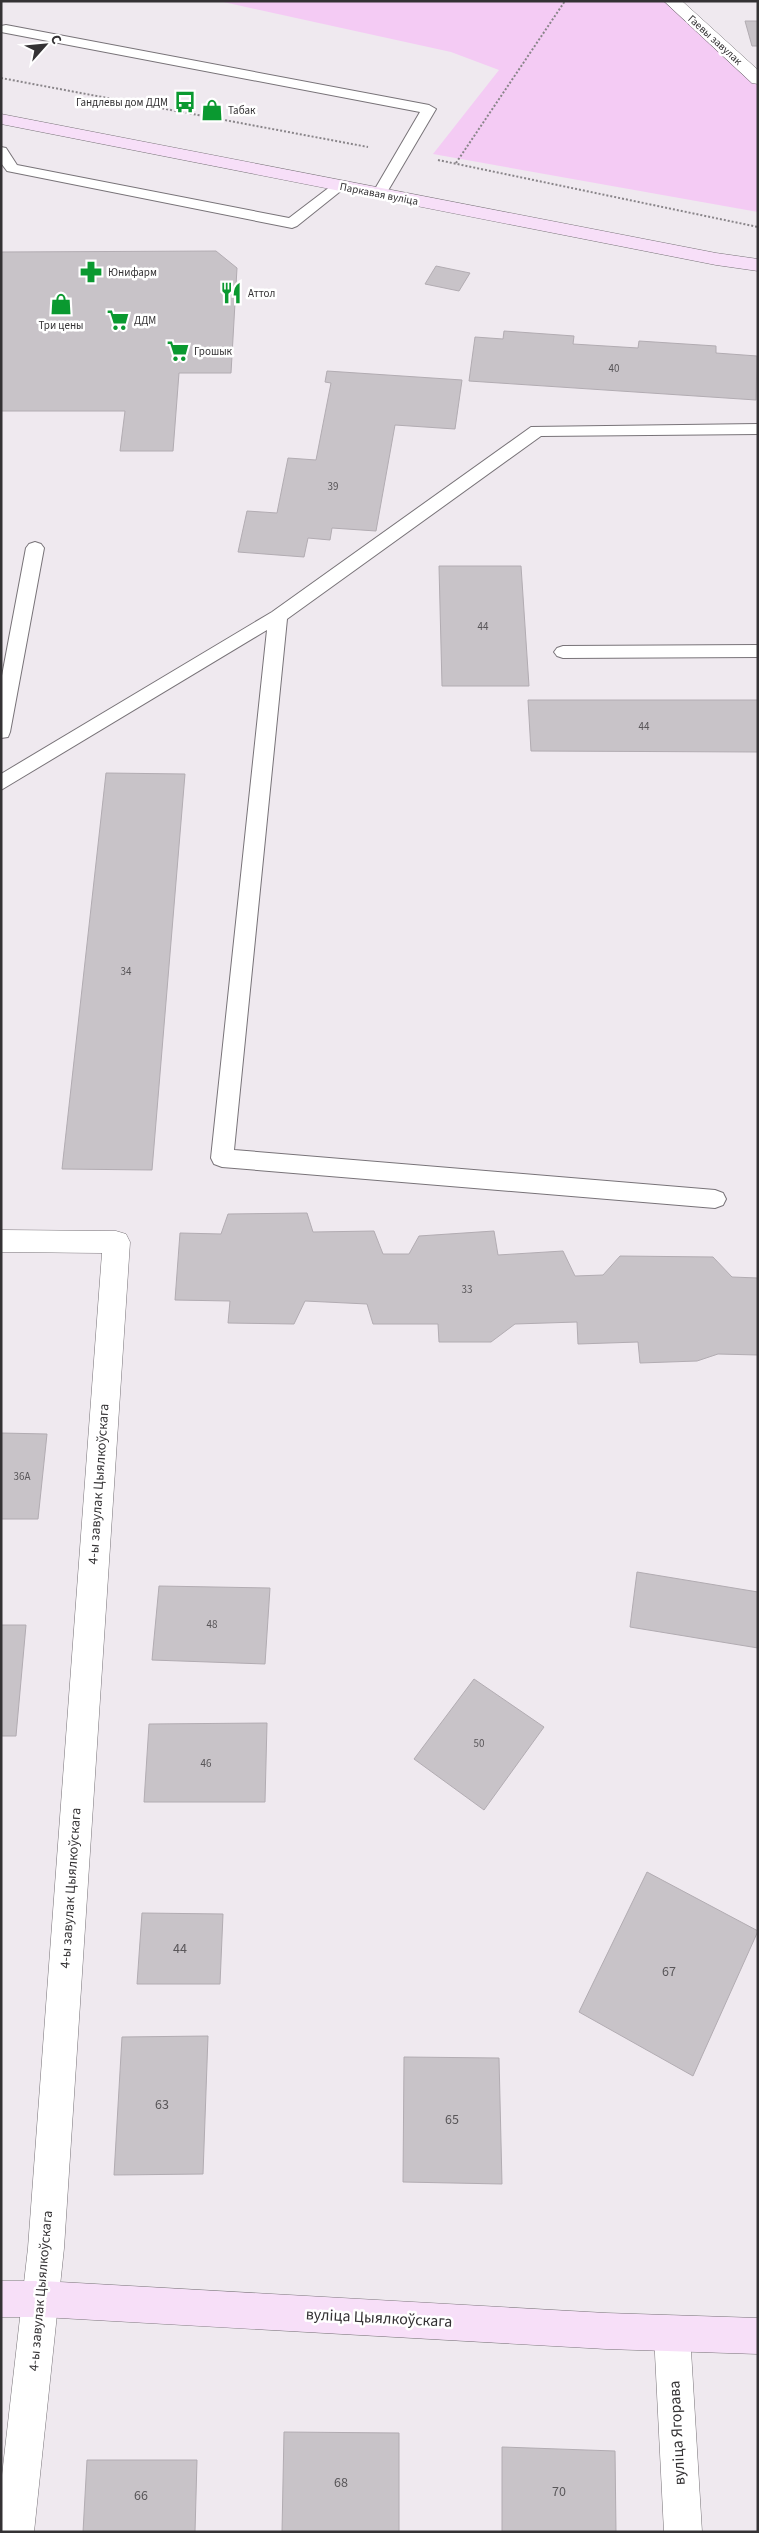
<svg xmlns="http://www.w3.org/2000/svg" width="759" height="2533" font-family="'Source Sans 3',sans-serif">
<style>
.green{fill:#f4cbf4}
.building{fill:#c8c3c8;stroke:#b2acb2}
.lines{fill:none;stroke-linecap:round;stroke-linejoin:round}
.lane-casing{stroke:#787378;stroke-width:2}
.street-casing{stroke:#787378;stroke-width:1}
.secondary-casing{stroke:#787378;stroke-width:1}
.path{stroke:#898589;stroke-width:2;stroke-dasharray:2 2;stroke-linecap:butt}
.lane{fill:#fff;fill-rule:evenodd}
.street{fill:#fff;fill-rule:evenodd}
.secondary{fill:#f7dff8;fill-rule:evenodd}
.labels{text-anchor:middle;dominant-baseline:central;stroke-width:5;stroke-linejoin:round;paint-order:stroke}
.far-street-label{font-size:11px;fill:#343234;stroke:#fff}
.far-poi-label{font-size:11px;fill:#343234;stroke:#fff;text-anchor:start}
.number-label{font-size:11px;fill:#595659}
.street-label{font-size:14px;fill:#343234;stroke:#fff}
.near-number-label{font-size:14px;fill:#595659}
.near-street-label{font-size:16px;fill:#343234;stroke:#fff}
</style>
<rect width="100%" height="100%" fill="#efe9ef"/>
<!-- green -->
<path class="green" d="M219,1H676L758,75V212L433,154L499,70L451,52Z"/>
<!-- building -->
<path class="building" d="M745,21H758V46H752Z
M216,251L237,268L231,373H179L173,451H120L125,411H1V252Z
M436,266L470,273L459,291L425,284Z
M504,331L574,336L573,344L638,348L639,341L716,346V353L757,356L756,400L469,381L475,337L503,339Z
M327,371L462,380L455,429L395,425L376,531L332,528L330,540L308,538L304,557L238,552L247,511L277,513L288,458L316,460L331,383L325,382Z
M439,566H521L529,686H442Z
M528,700H758V752L531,751Z
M106,773L185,774L152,1170L62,1169Z
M307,1213L313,1232L374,1231L383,1254H409L419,1236L494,1231L498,1255L563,1251L575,1276L603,1275L620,1256L713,1257L732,1277L758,1278V1355L718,1354L697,1361L640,1363L638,1342L578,1344L577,1322L515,1324L491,1342H439L438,1324H373L367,1304L305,1301L294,1324L228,1323L230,1301L175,1300L180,1233L221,1234L228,1214Z
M1,1433L47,1434L38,1519H1Z
M637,1572L758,1592V1648L630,1627Z
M159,1586L270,1588L265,1664L152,1660Z
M1,1625H26L16,1736H1Z
M474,1679L544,1727L484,1810L414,1759Z
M267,1723L265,1802H144L149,1724Z
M647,1872L758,1931L693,2076L579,2012Z
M142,1913L223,1914L220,1984H137Z
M208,2036L203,2174L114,2175L122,2037Z
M404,2057L499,2058L502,2184L403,2182Z
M284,2432L399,2433V2532H282Z
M502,2447L615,2451L616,2532H502Z
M87,2460H197L195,2532H83Z"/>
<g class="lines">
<!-- lane casing -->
<g class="lane-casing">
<path id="lane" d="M6,25L429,105L436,109L386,194L379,198L372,194L420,112L1,32V26Z
M1,147L6,148L17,165L289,218L335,183L340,182L347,186L297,226L292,228L7,171L1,163Z
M758,424V434L541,436L287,619L234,1150L715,1190L723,1193L726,1199L723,1205L715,1208L222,1167L214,1164L211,1158L267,630L1,790V774L272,612L531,427Z
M35,542L41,544L44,548L10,732L8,737L1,738V681L26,548L29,544Z
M758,645V657L563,658L557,656L554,652L557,648L563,646Z"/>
</g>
<!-- street casing -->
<g class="street-casing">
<path id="street" d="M664,1H682L758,70V84L752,83Z
M1,1230L116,1231L126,1234L130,1242L64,2248L34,2532H1V2484L28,2248L102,1253L1,1252Z
M672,2316L685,2321L690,2334L702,2532H664L654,2334L659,2321Z"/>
</g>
<!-- secondary casing -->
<g class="secondary-casing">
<path id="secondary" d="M1,114L716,253L758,259V271L716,265L1,124Z
M1,2281H42L606,2313L758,2318V2354L606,2349L42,2317H1Z"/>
</g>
<!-- path -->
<path class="path" d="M1,78L368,147
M438,160L758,227
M456,163L565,1"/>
<!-- lane -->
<use href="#lane" class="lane"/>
<!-- street -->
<use href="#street" class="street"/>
<!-- secondary -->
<use href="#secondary" class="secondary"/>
</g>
<!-- icons -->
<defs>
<g id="bus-bare" transform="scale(1.725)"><path d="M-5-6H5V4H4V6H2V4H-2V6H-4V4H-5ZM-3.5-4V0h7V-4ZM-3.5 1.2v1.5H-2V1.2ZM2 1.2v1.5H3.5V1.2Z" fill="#0a9930" stroke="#fff" stroke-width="2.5" paint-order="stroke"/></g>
<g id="shop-bare" transform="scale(1.725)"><path d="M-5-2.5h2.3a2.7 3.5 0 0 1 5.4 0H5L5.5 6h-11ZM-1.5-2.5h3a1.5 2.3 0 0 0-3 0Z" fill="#0a9930" stroke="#fff" stroke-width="2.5" paint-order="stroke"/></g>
<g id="pharmacy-bare" transform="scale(1.725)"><path d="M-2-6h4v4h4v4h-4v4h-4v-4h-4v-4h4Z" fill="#0a9930" stroke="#fff" stroke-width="2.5" paint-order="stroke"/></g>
<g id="restaurant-bare" transform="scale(1.725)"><path d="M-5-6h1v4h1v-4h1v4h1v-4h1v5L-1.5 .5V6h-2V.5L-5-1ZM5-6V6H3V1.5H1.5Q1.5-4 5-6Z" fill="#0a9930" stroke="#fff" stroke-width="2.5" paint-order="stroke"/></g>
<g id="supermarket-bare" transform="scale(1.725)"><path d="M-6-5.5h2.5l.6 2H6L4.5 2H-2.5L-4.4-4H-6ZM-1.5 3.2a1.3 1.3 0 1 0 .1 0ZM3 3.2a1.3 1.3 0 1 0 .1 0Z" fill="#0a9930" stroke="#fff" stroke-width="2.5" paint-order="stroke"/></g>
</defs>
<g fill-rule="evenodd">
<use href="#bus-bare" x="185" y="102"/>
<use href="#shop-bare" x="212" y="110"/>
<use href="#pharmacy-bare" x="91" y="272"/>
<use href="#restaurant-bare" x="231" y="293"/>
<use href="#shop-bare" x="61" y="304"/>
<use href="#supermarket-bare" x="118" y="320"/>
<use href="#supermarket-bare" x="178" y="351"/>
</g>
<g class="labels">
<!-- far-street labels -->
<g class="far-street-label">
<text transform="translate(715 40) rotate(42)">Гаевы завулак</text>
<text transform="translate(379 194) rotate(11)">Паркавая вуліца</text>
</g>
<!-- far-poi labels -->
<g class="far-poi-label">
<text x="168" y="102" text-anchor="end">Гандлевы дом ДДМ</text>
<text x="228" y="110">Табак</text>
<text x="108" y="272">Юнифарм</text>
<text x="248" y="293">Аттол</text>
<text x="134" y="320">ДДМ</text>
<text x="61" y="325" text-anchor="middle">Три цены</text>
<text x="194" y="351">Грошык</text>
</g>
<!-- number labels -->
<g class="number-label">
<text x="614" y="368">40</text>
<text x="333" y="486">39</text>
<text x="483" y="626">44</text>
<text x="644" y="726">44</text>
<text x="126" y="971">34</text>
<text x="467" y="1289">33</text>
<text x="22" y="1476">36А</text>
<text x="212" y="1624">48</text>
<text x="479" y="1743">50</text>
<text x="206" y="1763">46</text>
</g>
<!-- street labels -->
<g class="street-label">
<text transform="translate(99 1484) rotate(-86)">4-ы завулак Цыялкоўскага</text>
<text transform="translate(71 1888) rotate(-86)">4-ы завулак Цыялкоўскага</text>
<text transform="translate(41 2291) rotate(-85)">4-ы завулак Цыялкоўскага</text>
</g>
<!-- near-number labels -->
<g class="near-number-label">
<text x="180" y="1949">44</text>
<text x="669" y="1972">67</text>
<text x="162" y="2105">63</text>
<text x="452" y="2120">65</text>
<text x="341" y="2483">68</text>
<text x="559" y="2492">70</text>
<text x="141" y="2496">66</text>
</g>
<!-- near-street labels -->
<g class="near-street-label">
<text transform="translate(379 2318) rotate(3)">вуліца Цыялкоўскага</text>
<text transform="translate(677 2433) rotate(-93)">вуліца Ягорава</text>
</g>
</g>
<!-- border -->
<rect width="759" height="2533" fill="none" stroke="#343234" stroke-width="5"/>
<!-- north arrow -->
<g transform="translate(45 45) rotate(63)" stroke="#ffffff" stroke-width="4" paint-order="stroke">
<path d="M0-4L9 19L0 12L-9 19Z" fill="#343234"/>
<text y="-8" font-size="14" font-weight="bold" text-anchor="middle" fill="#343234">С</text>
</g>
</svg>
